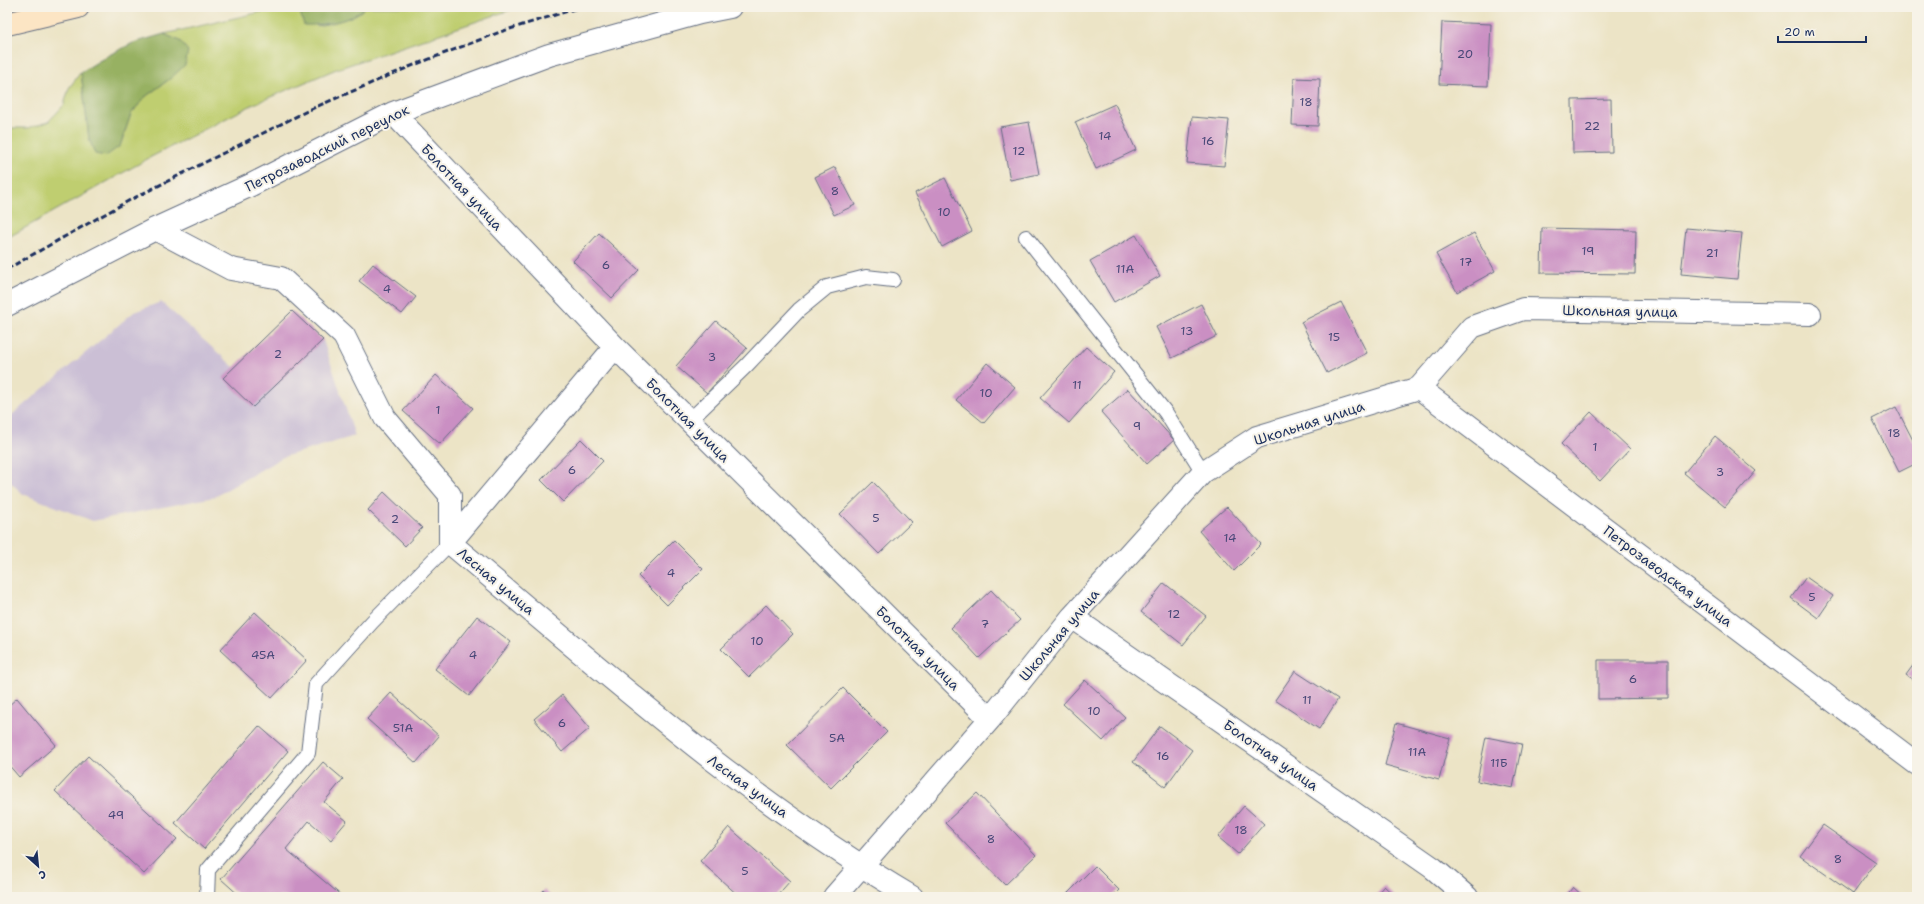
<svg xmlns="http://www.w3.org/2000/svg" width="1924" height="904" font-family="'Shantell Sans',sans-serif">
<style>
.industrial{fill:#cbbfd5}
.green{fill:#bfce70;stroke:#6d7e67}
.forest{fill:#97b162;stroke:#597060}
.building{fill:#ca8fc3}
.lines{fill:none;stroke-linecap:round;stroke-linejoin:round}
.service-casing{stroke:#646e82;stroke-width:16}
.minor-casing{stroke:#646e82;stroke-width:24}
.secondary-casing{stroke:#646e82;stroke-width:24}
.service{stroke:#fff;stroke-width:14}
.minor{stroke:#fff;stroke-width:22}
.secondary{stroke:#fce5c4;stroke-width:22}
.rail{stroke:#1b2f5e;stroke-width:3;stroke-dasharray:6 3;stroke-linecap:butt}
.labels{text-anchor:middle;dominant-baseline:central;stroke-width:4;stroke-linejoin:round;paint-order:stroke}
.number-label{font-size:12px;fill:#474777}
.street-label{font-size:14px;fill:#1b2f5e;stroke:#f7f3e8}
</style>
<rect width="100%" height="100%" fill="#f7f3e8"/>
<filter id="ink" filterUnits="userSpaceOnUse"><feTurbulence type="fractalNoise" baseFrequency=".025" numOctaves="2"/><feDisplacementMap in="SourceGraphic" scale="8" xChannelSelector="R" yChannelSelector="G"/><feConvolveMatrix kernelMatrix="1 2 1 2 8 2 1 2 1" color-interpolation-filters="sRGB"/></filter>
<filter id="wash" filterUnits="userSpaceOnUse"><feTurbulence type="fractalNoise" baseFrequency=".012" numOctaves="4" result="noise"/><feDisplacementMap in="SourceGraphic" scale="16" xChannelSelector="R" yChannelSelector="G"/><feGaussianBlur stdDeviation="0.9" result="paint"/><feColorMatrix in="noise" values="0 0 0 0 0 0 0 0 0 0 0 0 0 0 0 0 0 1.4 0 .05"/><feComposite in="paint" operator="in"/></filter>
<g filter="url(#wash)">
<rect width="100%" height="100%" fill="#ece4c6"/>
<!-- industrial -->
<path class="industrial" d="M161,302L234,367L323,340L355,436L283,457L214,497L93,521L23,494L7,479V419L134,312Z"/>
<!-- green -->
<path class="green" d="M283,7H303L300,12L317,26C332,23 355,19 365,7H519L334,70L254,104L151,157L7,238V128H28L48,122L64,105L69,88L81,72L89,139L120,146L131,114L145,97L171,78L180,41L164,34Z"/>
<!-- forest -->
<path class="forest" d="M303,7H365C354,21 320,26 304,25L300,12Z
M164,34L180,41L188,51L185,65L171,78L145,97L131,114L120,146L106,156L95,154L89,139L81,72L107,56L133,43Z"/>
<g id="blocks">
<!-- building -->
<path class="building" d="M1442,22L1491,24L1488,86L1439,84Z
M1294,78L1320,79L1318,126L1292,125Z
M1611,99L1612,152L1573,153L1572,100Z
M1115,104L1136,150L1096,169L1075,122Z
M1192,117L1229,120L1224,166L1187,163Z
M1029,122L1039,174L1010,180L1000,127Z
M835,167L855,205L834,215L815,177Z
M945,178L972,231L942,247L915,193Z
M1542,228L1636,230L1635,274L1541,273Z
M1686,228L1742,233L1737,279L1681,274Z
M599,233L639,270L612,298L573,261Z
M1474,233L1495,271L1457,292L1436,254Z
M1136,235L1160,276L1114,302L1090,261Z
M373,264L416,297L402,314L359,281Z
M1341,302L1367,353L1327,373L1301,322Z
M1201,304L1217,336L1172,358L1156,327Z
M292,311L323,340L253,407L223,378Z
M716,321L747,348L707,393L676,366Z
M1086,347L1114,372L1069,423L1040,398Z
M987,363L1015,387L984,423L956,400Z
M436,375L473,408L440,444L403,411Z
M1128,389L1174,440L1147,464L1101,412Z
M1896,407L1917,448V463L1899,472L1872,419Z
M1591,412L1630,449L1600,481L1561,444Z
M1715,436L1756,471L1725,507L1684,473Z
M581,439L603,461L563,502L541,480Z
M873,482L912,522L879,554L840,514Z
M384,492L422,528L405,546L368,510Z
M1227,507L1261,544L1234,571L1199,531Z
M674,540L703,569L667,605L638,576Z
M1806,577L1833,596L1818,618L1791,598Z
M1164,583L1206,616L1183,645L1141,612Z
M991,590L1020,620L979,658L951,628Z
M766,605L793,634L749,677L721,649Z
M255,612L307,660L272,698L220,650Z
M477,616L511,642L469,696L435,669Z
M1598,660H1668V698L1598,699Z
M1917,660V683L1906,675Z
M1295,671L1338,699L1319,729L1275,700Z
M1085,680L1125,717L1103,741L1063,704Z
M843,688L887,732L831,788L787,745Z
M391,693L439,736L416,763L367,719Z
M562,695L590,728L562,752L534,719Z
M17,698L56,745L19,777L7,763V707Z
M1396,723L1450,738L1439,780L1385,765Z
M259,726L288,751L204,849L175,823Z
M1160,726L1192,750L1165,787L1133,762Z
M1486,737L1522,744L1513,788L1477,781Z
M88,756L177,839L144,874L55,791Z
M323,762L343,779L324,802L347,821L331,840L309,821L286,849L343,897H241L221,879Z
M977,793L1036,855L1005,885L945,823Z
M1244,806L1264,824L1238,854L1218,837Z
M1823,825L1876,862L1853,894L1800,856Z
M729,827L790,881L776,897H740L700,861Z
M1095,866L1119,890L1112,897H1064Z
M1384,886L1396,897H1374Z
M1573,887L1584,897H1565Z
M544,890L552,897H538Z"/>
</g>
</g>
<g filter="url(#ink)">
<use href="#blocks" fill-opacity="0" stroke="#646e82" stroke-width="1"/>
<g class="lines">
<!-- service casing -->
<g class="service-casing">
<path id="service" d="M1026,237L1166,413L1203,472
M689,421L746,366L799,310L827,287L866,277L893,280
M207,897L208,870L308,753L316,684L372,622L450,543"/>
</g>
<!-- minor casing -->
<g class="minor-casing">
<path id="minor" d="M393,113L615,347L990,719
M155,229L231,269L281,278L344,336L385,418L450,495V543C599,667 744,798 912,897
M7,305L155,229L251,185L393,113L549,55L700,13L730,7
M1419,388L1917,764
M450,543L615,347
M1072,617L1433,868L1467,897
M834,897L990,719L1072,617L1203,472L1257,437L1419,388L1472,327L1523,309L1810,314"/>
</g>
<!-- secondary casing -->
<g class="secondary-casing">
<path id="secondary" d="M7,24L78,7"/>
</g>
<!-- service -->
<use href="#service" class="service"/>
<!-- minor -->
<use href="#minor" class="minor"/>
<!-- secondary -->
<use href="#secondary" class="secondary"/>
<!-- rail -->
<path class="rail" d="M7,269L130,200L311,109L409,67L500,32L581,7"/>
</g>
</g>
<g class="labels">
<!-- number labels -->
<g class="number-label">
<text x="1465" y="54">20</text>
<text x="1306" y="102">18</text>
<text x="1592" y="126">22</text>
<text x="1105" y="136">14</text>
<text x="1208" y="141">16</text>
<text x="1019" y="151">12</text>
<text x="835" y="191">8</text>
<text x="944" y="212">10</text>
<text x="1588" y="251">19</text>
<text x="1712" y="253">21</text>
<text x="1466" y="262">17</text>
<text x="606" y="265">6</text>
<text x="1125" y="269">11А</text>
<text x="387" y="289">4</text>
<text x="1187" y="331">13</text>
<text x="1334" y="337">15</text>
<text x="278" y="354">2</text>
<text x="712" y="357">3</text>
<text x="1077" y="385">11</text>
<text x="986" y="393">10</text>
<text x="438" y="410">1</text>
<text x="1137" y="426">9</text>
<text x="1894" y="433">18</text>
<text x="1595" y="447">1</text>
<text x="572" y="470">6</text>
<text x="1720" y="472">3</text>
<text x="876" y="518">5</text>
<text x="395" y="519">2</text>
<text x="1230" y="538">14</text>
<text x="671" y="573">4</text>
<text x="1812" y="597">5</text>
<text x="1174" y="614">12</text>
<text x="985" y="624">7</text>
<text x="757" y="641">10</text>
<text x="263" y="655">45А</text>
<text x="473" y="655">4</text>
<text x="1633" y="679">6</text>
<text x="1307" y="700">11</text>
<text x="1094" y="711">10</text>
<text x="562" y="723">6</text>
<text x="403" y="728">51А</text>
<text x="837" y="738">5А</text>
<text x="1417" y="752">11А</text>
<text x="1163" y="756">16</text>
<text x="1499" y="763">11Б</text>
<text x="116" y="815">49</text>
<text x="1241" y="830">18</text>
<text x="991" y="839">8</text>
<text x="1838" y="859">8</text>
<text x="745" y="871">5</text>
</g>
<!-- street labels -->
<g class="street-label">
<text transform="translate(327 148) rotate(-26)">Петрозаводский переулок</text>
<text transform="translate(462 187) rotate(47)">Болотная улица</text>
<text transform="translate(1620 311) rotate(1)">Школьная улица</text>
<text transform="translate(688 420) rotate(45)">Болотная улица</text>
<text transform="translate(1309 423) rotate(-18)">Школьная улица</text>
<text transform="translate(1668 576) rotate(37)">Петрозаводская улица</text>
<text transform="translate(496 581) rotate(40)">Лесная улица</text>
<text transform="translate(1059 635) rotate(-50)">Школьная улица</text>
<text transform="translate(918 648) rotate(45)">Болотная улица</text>
<text transform="translate(1271 755) rotate(35)">Болотная улица</text>
<text transform="translate(748 786) rotate(36)">Лесная улица</text>
</g>
</g>
<!-- margin -->
<rect width="1924" height="904" fill="none" stroke="#f7f3e8" stroke-width="24"/>
<!-- north arrow -->
<g transform="translate(38 866) rotate(153)" stroke="#f7f3e8" stroke-width="3" paint-order="stroke">
<path d="M0-3L7 15L0 10L-7 15Z" fill="#1b2f5e"/>
<text y="-6" font-size="11" font-weight="bold" text-anchor="middle" fill="#1b2f5e">С</text>
</g>
<!-- scale -->
<path d="M1778 36v6h88v-6" fill="none" stroke="#1b2f5e" stroke-width="2"/>
<text x="1784" y="36" font-size="12" fill="#1b2f5e" stroke="#f7f3e8" stroke-width="3" paint-order="stroke">20 m</text>
</svg>
